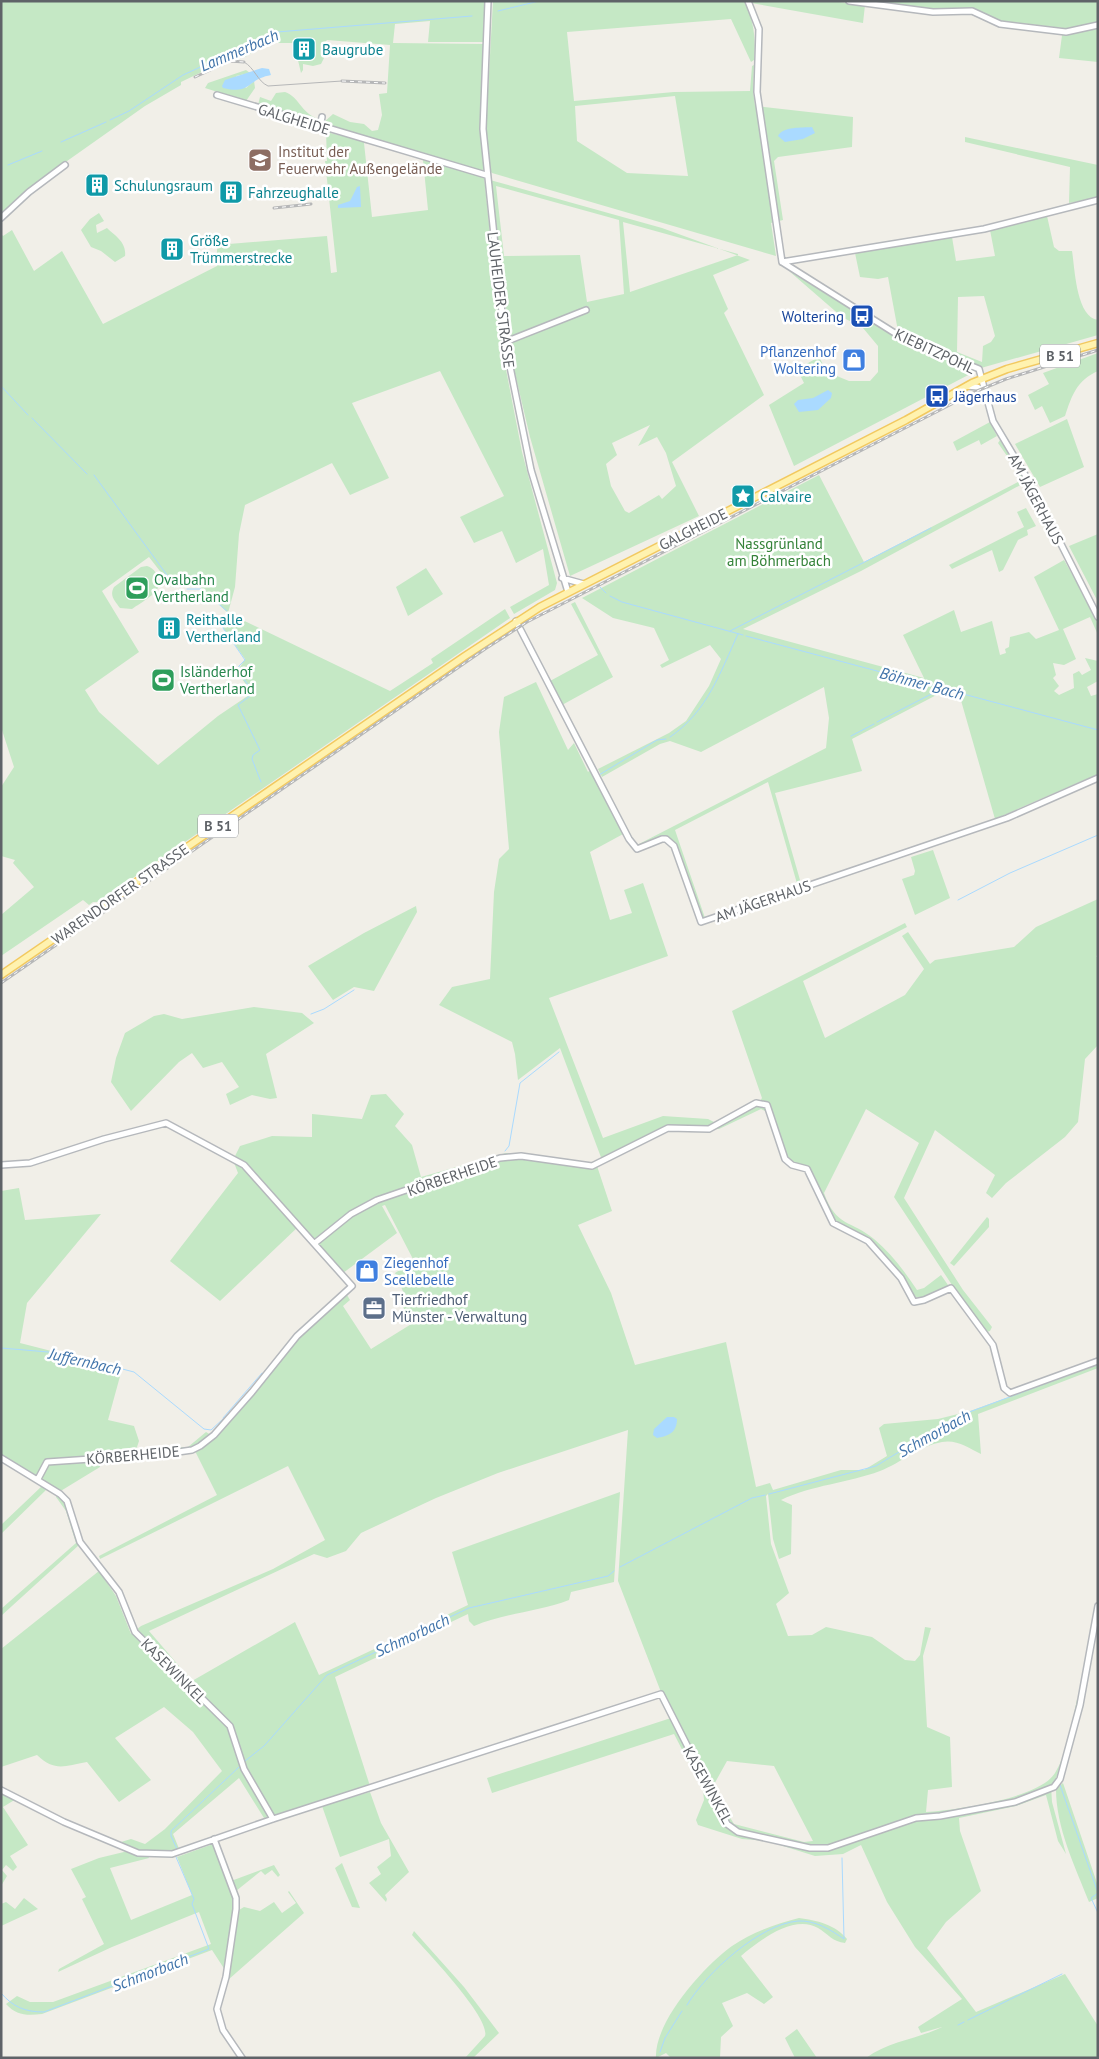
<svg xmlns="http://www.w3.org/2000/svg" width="1099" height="2059" font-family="'PT Sans',sans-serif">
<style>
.green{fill:#c5e8c5;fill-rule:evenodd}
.water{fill:#aadaff}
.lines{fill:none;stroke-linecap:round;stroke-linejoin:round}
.stream{stroke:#aadaff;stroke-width:1}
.minor-casing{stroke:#b5b8bc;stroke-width:8}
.major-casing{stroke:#f2c960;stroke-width:9}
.minor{stroke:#fff;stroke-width:5}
.major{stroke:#fff2af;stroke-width:6}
.tram{stroke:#b6b7b8;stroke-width:1}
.rail-casing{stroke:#b6b7b8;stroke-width:3}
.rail{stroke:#fff;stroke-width:1;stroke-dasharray:4;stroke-linecap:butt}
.labels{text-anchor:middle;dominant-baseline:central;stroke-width:5;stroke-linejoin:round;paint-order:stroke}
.shield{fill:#fff;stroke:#8f9295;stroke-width:1}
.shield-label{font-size:14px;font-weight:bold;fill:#5f6368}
.culture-label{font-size:15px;fill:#0d838f;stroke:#fff;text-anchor:start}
.street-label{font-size:15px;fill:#5f6368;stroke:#fff}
.education-label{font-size:15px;fill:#785e54;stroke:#fff;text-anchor:start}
.transit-label{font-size:15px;fill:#164399;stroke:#fff;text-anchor:end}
.shop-label{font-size:15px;fill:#366cbe;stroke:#fff;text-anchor:end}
.park-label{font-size:15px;fill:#348238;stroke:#fff}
.leisure-label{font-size:15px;fill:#27864d;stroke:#fff;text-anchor:start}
.service-label{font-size:15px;fill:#4e5e75;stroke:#fff;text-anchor:start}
.water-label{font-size:16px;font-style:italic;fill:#4174aa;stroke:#fff}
</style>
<rect width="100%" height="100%" fill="#f1efe8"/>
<!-- green -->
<path class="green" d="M1,1H485L483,42H428L430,21L395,24L393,43L483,44L480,129L484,173L323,126V123L333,114L350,122L364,124L372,131L378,130L382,115L379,94L387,93L390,45L327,40L321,47L324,58L321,64L313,66L303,64V70L301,73L297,56L313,51V46C307,43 286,43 278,43L276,37L272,38L273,43L261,47L245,57L237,55L181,82V85L145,106L60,166L1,214Z
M493,1H744C754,20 756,39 754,60L751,62L731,19L567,32L574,101L674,92L750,91L752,66L754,65L753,91L755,106L853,117L852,147L778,157L774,161L783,220L771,223L776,256L492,173L488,168L486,128ZM675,96L688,176L627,173L577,141L575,106Z
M751,1H830L865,5L863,23L751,3Z
M1098,1V62L1059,58L1063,28L1002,21L973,8L934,9L875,2Z
M246,70L250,73L236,76L246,88L254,81L255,88L246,101L205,88L208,83Z
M285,92C299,97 301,112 316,118L314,122L258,105L260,97L271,101L276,93Z
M326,132L384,146L364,143L372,217L428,210L423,160L484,176L502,349L522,452L557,583L555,590L514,614L510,607L549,585L543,549L516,563L502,531L474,543L460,517L504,496L440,371L352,403L389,478L350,495L332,463L245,505L239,534L235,587L228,613L390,691L433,663L431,659L505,609L510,618L98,902H93L89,905L83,900L1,956V915L34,887L13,863L15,860L1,856V787L14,767L1,727V234L3,236L12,230L34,271L62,251L103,324L217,266V245L327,236L331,273L337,272L325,161H327ZM149,557L173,588L188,576L228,613L223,628L245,659L237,672L252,693L218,716L158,765L99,712L85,690L139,652L102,591Z
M965,137L1098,165V198L1069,203L1070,167L965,142Z
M490,180L662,228L750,260L713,275L728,309L724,313L764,395L672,462L699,516L570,576L530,437L513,365ZM496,186L619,220L624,294L587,302L580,255L504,256ZM623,222L738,254V255L630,292ZM650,425L638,446L657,437L666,453L676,486L662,499L659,495L629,513L625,511L611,486L606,464L617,455L612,443Z
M99,213L104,221L96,225L97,233L107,228C114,235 127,242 125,256L115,262L101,251L91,247L81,230L90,219Z
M1047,216L1054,247L1059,251H1072C1075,269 1076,317 1098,320V335L981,368L978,365L903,334L898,331L888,277L878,279L860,277L855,253L952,237L956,261L995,256L990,230ZM984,296L995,336L991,342L983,346L982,362L957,352L958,297Z
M789,271L899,339L973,368L974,372L794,466L769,405L804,383L797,369L819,357L827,372L849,381H870L878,372V346L863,328L842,317Z
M1098,353V371C1077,380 1072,395 1065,416L1050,423L1042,406L1035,410L1028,395L1049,384L1043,373Z
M1067,419L1084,467L1040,487L1015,444Z
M990,422L997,436L981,445L979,440L957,451L953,442Z
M1000,440L1026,482L861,571L743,629L924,678L903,635L954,610L961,632L992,621L1000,655L1006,653L1005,649L1009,647L1010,637L1029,632L1036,639L1059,630L1034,577L1064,560L1096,616L1098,635L1090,617L1063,629L1076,659L1064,665L1053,663L1056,675L1053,678L1059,686L1054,691L1059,695L1074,688L1073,674L1079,671L1082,675L1091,670L1085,658L1098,661V681L1087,687L1091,696L1098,694V774L995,819L958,690L950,688L852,739L862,771L775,793L802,887H798L768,782L675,830L705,918L703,919L699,914L676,846L667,837L661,836L640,846L637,845L826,748L829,718L824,687L701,752L670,741L660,744L602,777L598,769L669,733L686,721L709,686L721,659L710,645L662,668L660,665L669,660L654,628L613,618L582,598L819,475L864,562L1020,481L1016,469L998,443Z
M1026,508L1036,526L1027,530L1028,535L1018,540L1003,570L999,572L992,550L952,569L949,565L1024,527L1017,512Z
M1098,534V602L1069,546Z
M147,566C151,567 153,569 156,573C169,589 144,600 132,609L120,608C115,601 109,596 114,587L141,567Z
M426,568L443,594L408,616L396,587Z
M575,602L613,677L562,705L550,681L598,655L571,604Z
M536,682L568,750L574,743L588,772L591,769L625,833L590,852L610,920L632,913L624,890L643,883L668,956L549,998L603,1138L663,1116L708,1119L720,1125L757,1105L762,1098L732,1011L905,923L907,927L803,981L825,1038L905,995L924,969L902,936L908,932L930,964L935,960L1014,947L1036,927L1098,899V955L1096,956L1098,958V1045L1085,1059L1078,1122L1065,1137L1006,1183L992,1198L986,1193L995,1175L935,1130L904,1198L963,1290L992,1327L990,1331L987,1332L952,1285L894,1197L919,1143L866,1109L824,1193C836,1227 851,1220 874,1239C891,1253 905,1272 917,1290L924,1288L941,1275L948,1285L947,1287L920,1298L913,1296L869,1240L834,1221L814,1175L808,1167L793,1164L786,1158L771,1108L765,1111L761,1109L719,1129L672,1130L602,1160L560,1048L518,1080L515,1054L512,1042L439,1005L452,987L490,979L494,892L499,859L509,849L499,732L504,697Z
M933,850L950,898L915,915L902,879L914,875L915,871L911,857Z
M416,906L417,912L374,991L354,987L333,1000L308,966L364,933Z
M254,1007L302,1013L314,1023L266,1054L277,1098L270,1099L252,1095L230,1105L226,1094L239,1087L222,1062L203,1068L192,1053L179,1062L131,1111L111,1082L116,1058L125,1033L154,1016L164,1014L182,1019Z
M386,1094L404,1114L395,1126L412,1145L421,1177L506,1153L596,1163L612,1211L578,1225L611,1293L635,1365L726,1342L756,1487L770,1483L773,1490L841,1470H864L887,1456L879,1428L884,1424L938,1419L970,1411L1098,1365V1368L978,1414L981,1454C969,1448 956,1439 942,1442C919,1446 901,1463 880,1471C848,1483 812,1485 781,1500L792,1505L791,1554L779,1559L773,1539L768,1494L766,1496L771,1544L789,1593L776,1604L788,1636L812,1635L826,1627L872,1637L905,1660L915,1661L920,1655L925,1627L931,1628L923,1656L927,1727L950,1737L952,1787L928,1790L926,1812C955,1810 1039,1799 1055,1773C1068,1752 1072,1723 1077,1699H1080L1069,1740L1055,1781L1051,1786L1052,1802L1066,1854L1058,1841L1046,1795L1016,1806L959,1818L960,1831L981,1891L946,1922L927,1948L976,2012L1065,1974L1098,2026V2058H866C889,2041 918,2039 942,2027L921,2033L918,2027L962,1999L915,1947L887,1902L861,1845L843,1854L815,1856L767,1841L742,1839L698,1825L696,1820L704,1800L703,1790L674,1734L492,1793L487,1778L671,1718L618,1581L628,1430L498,1473L436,1498L361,1533L346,1551L327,1558L314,1554L149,1631L192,1681L295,1622L319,1675L468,1605L452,1552L620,1492L614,1582L571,1592L569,1600C538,1612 504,1613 474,1626L469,1621L468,1614L335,1677L370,1786L264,1818L239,1778L173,1834L180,1851L148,1856L149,1858L110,1868L131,1920L192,1895L177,1857L213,1844L234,1897L235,1910L225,1970L212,1950L42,2014C26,2016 16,2015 6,2004L17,1996L30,2002H53L211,1944L199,1912L112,1947L58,1972L59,1969L104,1944L82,1899L86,1897L71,1869L99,1858L128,1851L119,1845L121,1842L131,1839L145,1844L165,1829L222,1771L193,1732L164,1707L115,1738L151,1780L119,1802L87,1762C64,1766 55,1772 37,1755L1,1767V1649L99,1571L116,1596L131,1634L141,1626L273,1569L325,1540L288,1466L100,1559L99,1556L217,1495L195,1451L207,1443L301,1335L347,1295L350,1300L343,1306L371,1349L413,1323L399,1301L405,1296L395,1273L414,1261L385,1205L382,1206L397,1233L343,1273L299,1226L220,1301L170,1261L238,1173L233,1160L240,1146L272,1136L312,1137V1114L362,1119L371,1095ZM727,1761L774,1766L813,1841L804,1842L734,1824L712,1788Z
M19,1188L25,1220L101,1214L27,1303L20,1343L122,1369L108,1420L134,1426L139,1441L136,1450L188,1447L206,1432L211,1435L199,1446L183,1450L99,1458L100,1467L59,1492L1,1455V1191Z
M987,1217L989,1219V1227L954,1266L950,1263Z
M42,1486L46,1490L1,1534V1525Z
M57,1495L66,1503L79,1545L1,1616V1609L76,1543L66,1511L56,1497Z
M1063,1783L1098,1886V1898L1089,1902C1075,1866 1056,1828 1056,1789Z
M370,1792L381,1823L409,1872L385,1895L387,1899L386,1902L369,1883L381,1874L377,1867L391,1856L389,1839L340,1857L322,1806Z
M1,1793L16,1799L3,1807L28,1845L10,1856L17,1867L13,1871L6,1865L2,1870L7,1876L1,1886Z
M342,1863L360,1908L352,1907L335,1868Z
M274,1865L280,1875L278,1877L272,1870L265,1875L261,1871L236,1891L231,1881Z
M289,1891L304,1913L228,1980L239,1910L244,1907L260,1911L274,1902L282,1913L296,1903L288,1892Z
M24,1898L38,1909L1,1926V1904L6,1902L15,1909Z
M799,1918C816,1920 836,1925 847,1939L845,1943C833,1942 828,1934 818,1928C793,1914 759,1941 741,1956L773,1997L764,2004L747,1993L722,2003L733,2026L721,2037L720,2058H671L666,2053L656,2058C654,2022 704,1966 732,1946C752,1932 776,1924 799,1918Z
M414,1931L464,1987L499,2033L473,2058H465L485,2036C491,2018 426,1951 412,1935Z
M797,2029L817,2058H795L785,2038Z"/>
<!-- water -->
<path class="water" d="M262,68L269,69L271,75C245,80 252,95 223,88L222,86L225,80Z
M812,127L815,133L803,139L785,142L778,136C783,126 802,128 812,127Z
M360,186L361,207L338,208V205L350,201L357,187Z
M828,390L832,393L831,398L818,410L799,412L794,404L798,400L813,398Z
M667,1417H674L677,1419C677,1433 668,1436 657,1438L653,1435L654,1429Z"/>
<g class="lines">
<!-- stream -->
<path class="stream" d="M498,11L539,1
M110,120L129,111L183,75L277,32L472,16
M61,142L106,122
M8,165L42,151
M1,168H2
M1,386L28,415
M32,418L87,474
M94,475L175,586
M600,587L606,593
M187,589H201L227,611
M610,596L622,602L743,635
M221,625L245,660L239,666L238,671L254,693L238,705L259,748L260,750L253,755L252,759L261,782
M730,631L931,528
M746,636L1098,730
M877,722L941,689
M851,736L874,724
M670,737C707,712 720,673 738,634
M599,775L657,740L666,739
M958,900L1010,873L1098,835
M311,1014L324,1009L354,990
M505,1151L509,1146L520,1083L559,1052
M1,1348L60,1353L134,1372L204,1429L211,1430L223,1419
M241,1409L252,1396
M223,1418L262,1373
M208,1444L213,1439
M769,1494L876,1466L956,1417L1098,1364
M620,1567L752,1498L765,1495
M245,1761L264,1746L327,1675L469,1608L608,1576L614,1571
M1060,1785L1098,1893L1091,1898L1098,1913
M177,1849L171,1836V1831L239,1767
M1,1993C13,2007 25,2012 44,2012L209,1949L192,1904L194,1899L176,1857
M687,2005C706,1973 760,1924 798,1921C815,1920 831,1930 844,1939L842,1858
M968,2020L1062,1974
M958,2025L964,2022
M660,2052L665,2038L682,2011"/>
<!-- minor casing -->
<g class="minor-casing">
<path id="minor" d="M488,1L483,129L505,342L531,470L568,592
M748,1L759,29L757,92L782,262L901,337L979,369L993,421L1030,483L1098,617
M849,1L933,12L972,11L1000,24L1066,32L1098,25
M217,95L486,175
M320,127L322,117
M1,218L29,192L65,165
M782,262L984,229L1098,200
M505,342L586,310
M967,386L977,387L986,392
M562,578L584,584
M516,621L629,839L637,849L662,839H666L674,846L701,922L1007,818L1098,778
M1,1165L30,1163L104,1139L166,1123L244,1165L352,1286L297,1336L252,1392L214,1435L200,1446L192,1450L164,1454L47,1462L38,1479
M315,1243L351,1214L377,1200L500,1158L521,1156L592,1166L668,1128L709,1129L756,1103L767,1105L785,1159L792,1165L807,1169L833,1223L868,1241L901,1278L914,1302L924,1300L951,1288L993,1345L1004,1388L1010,1393L1098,1361
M1,1458L60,1494L67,1501L80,1542L119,1592L135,1632L230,1726L244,1769L273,1819
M1,1790L64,1822L138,1853L172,1854L273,1819L661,1694L727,1824L738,1832L810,1848H828L916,1818L940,1816L1015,1802L1054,1787L1060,1779L1080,1705L1098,1606
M214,1839L236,1898V1909L226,1977L217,2009L223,2030L242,2058"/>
</g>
<!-- major casing -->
<g class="major-casing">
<path id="major" d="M1,975L465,656L540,607L906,420L972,383L1007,369L1098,343"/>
</g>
<!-- minor -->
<use href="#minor" class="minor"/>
<!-- major -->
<use href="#major" class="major"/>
<!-- tram -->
<path class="tram" d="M244,62C255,68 257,81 268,86L342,81"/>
<!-- rail casing -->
<g class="rail-casing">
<path id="rail" d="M195,77L230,61L244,62
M342,81L385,83
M274,208L311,204
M1,983L485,649L527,622L977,391L1006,379L1098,350"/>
</g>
<!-- rail -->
<use href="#rail" class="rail"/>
</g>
<!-- icons -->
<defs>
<g id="building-square" transform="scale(1.25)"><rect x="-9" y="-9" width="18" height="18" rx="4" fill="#0f9aa8" stroke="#fff"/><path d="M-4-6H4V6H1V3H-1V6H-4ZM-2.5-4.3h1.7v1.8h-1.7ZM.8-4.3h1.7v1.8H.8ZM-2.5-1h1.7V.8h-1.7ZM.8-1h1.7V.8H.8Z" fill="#fff"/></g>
<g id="university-square" transform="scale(1.25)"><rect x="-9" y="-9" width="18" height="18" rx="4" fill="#8d6e63" stroke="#fff"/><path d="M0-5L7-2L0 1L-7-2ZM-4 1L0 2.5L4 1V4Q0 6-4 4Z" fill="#fff"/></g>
<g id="bus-square" transform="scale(1.25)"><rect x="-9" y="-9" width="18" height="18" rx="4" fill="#1a4fb4" stroke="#fff"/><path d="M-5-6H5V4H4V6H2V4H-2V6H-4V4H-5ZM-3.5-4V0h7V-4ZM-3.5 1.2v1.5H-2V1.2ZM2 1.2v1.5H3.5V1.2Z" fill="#fff"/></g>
<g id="shop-square" transform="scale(1.25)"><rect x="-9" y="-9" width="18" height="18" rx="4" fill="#3f7fe0" stroke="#fff"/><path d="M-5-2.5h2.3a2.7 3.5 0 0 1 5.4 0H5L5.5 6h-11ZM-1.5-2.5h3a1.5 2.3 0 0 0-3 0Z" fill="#fff"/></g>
<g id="sight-square" transform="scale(1.25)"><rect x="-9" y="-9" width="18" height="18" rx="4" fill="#0f9aa8" stroke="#fff"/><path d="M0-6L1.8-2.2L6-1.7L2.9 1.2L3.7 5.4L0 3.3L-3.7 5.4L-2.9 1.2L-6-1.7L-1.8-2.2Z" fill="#fff"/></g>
<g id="stadium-square" transform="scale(1.25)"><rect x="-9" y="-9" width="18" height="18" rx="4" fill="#2e9e5b" stroke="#fff"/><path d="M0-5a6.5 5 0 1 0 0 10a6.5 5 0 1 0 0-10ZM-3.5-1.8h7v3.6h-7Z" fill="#fff"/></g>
<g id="office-square" transform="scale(1.25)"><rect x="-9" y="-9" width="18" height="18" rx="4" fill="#5c6f8a" stroke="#fff"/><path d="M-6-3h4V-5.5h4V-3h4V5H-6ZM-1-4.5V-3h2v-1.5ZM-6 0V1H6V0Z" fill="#fff"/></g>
</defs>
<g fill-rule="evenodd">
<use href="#building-square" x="304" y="49"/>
<use href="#university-square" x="260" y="160"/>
<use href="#building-square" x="97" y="185"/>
<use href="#building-square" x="231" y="192"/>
<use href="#building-square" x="172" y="249"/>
<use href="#bus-square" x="862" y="316"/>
<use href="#shop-square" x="854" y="360"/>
<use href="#bus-square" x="937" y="396"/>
<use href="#sight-square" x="743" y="496"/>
<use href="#stadium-square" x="137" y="588"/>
<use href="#building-square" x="169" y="628"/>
<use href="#stadium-square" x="163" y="680"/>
<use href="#shop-square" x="367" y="1271"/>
<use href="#office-square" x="374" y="1308"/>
</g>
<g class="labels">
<!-- shield labels -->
<g class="shield">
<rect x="1040" y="344.5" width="40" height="23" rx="4"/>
<rect x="198" y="814.5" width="40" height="23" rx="4"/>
</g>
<g class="shield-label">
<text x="1060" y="356">B 51</text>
<text x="218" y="826">B 51</text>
</g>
<!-- culture labels -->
<g class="culture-label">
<text x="322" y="49">Baugrube</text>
<text x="114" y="185">Schulungsraum</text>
<text x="248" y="192">Fahrzeughalle</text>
<text x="190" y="240">Größe<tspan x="190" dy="17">Trümmerstrecke</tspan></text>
<text x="760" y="496">Calvaire</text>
<text x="186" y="619">Reithalle<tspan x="186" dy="17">Vertherland</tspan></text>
</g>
<!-- street labels -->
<g class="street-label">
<text transform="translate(294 119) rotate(17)">GALGHEIDE</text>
<text transform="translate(501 300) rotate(83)">LAUHEIDER STRASSE</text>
<text transform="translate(935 351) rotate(25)">KIEBITZPOHL</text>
<text transform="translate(1036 499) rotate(62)">AM JÄGERHAUS</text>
<text transform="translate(693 529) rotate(-27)">GALGHEIDE</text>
<text transform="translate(120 894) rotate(-35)">WARENDORFER STRASSE</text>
<text transform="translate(763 901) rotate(-19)">AM JÄGERHAUS</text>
<text transform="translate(452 1176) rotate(-19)">KÖRBERHEIDE</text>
<text transform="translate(133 1455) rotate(-5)">KÖRBERHEIDE</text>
<text transform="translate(174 1671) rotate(45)">KASEWINKEL</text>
<text transform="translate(708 1785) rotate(61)">KASEWINKEL</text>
</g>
<!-- education labels -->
<g class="education-label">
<text x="278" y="151">Institut der<tspan x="278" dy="17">Feuerwehr Außengelände</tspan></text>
</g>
<!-- transit labels -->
<g class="transit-label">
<text x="844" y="316">Woltering</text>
<text x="954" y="396" text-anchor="start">Jägerhaus</text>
</g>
<!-- shop labels -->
<g class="shop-label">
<text x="836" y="351">Pflanzenhof<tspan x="836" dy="17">Woltering</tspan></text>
<text x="384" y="1262" text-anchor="start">Ziegenhof<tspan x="384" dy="17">Scellebelle</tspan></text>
</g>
<!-- park labels -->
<g class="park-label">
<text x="779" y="543">Nassgrünland<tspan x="779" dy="17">am Böhmerbach</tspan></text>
</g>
<!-- leisure labels -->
<g class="leisure-label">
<text x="154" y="579">Ovalbahn<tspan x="154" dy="17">Vertherland</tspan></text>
<text x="180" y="671">Isländerhof<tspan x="180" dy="17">Vertherland</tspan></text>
</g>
<!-- service labels -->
<g class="service-label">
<text x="392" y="1299">Tierfriedhof<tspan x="392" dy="17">Münster - Verwaltung</tspan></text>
</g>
<!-- water labels -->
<g class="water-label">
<text transform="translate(239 50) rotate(-23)">Lammerbach</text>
<text transform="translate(922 683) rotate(15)">Böhmer Bach</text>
<text transform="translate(85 1361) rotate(13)">Juffernbach</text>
<text transform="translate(934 1433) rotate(-29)">Schmorbach</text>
<text transform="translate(412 1635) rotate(-25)">Schmorbach</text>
<text transform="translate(150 1972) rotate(-21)">Schmorbach</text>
</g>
</g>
<!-- border -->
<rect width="1099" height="2059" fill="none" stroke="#5f6368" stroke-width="5"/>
</svg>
